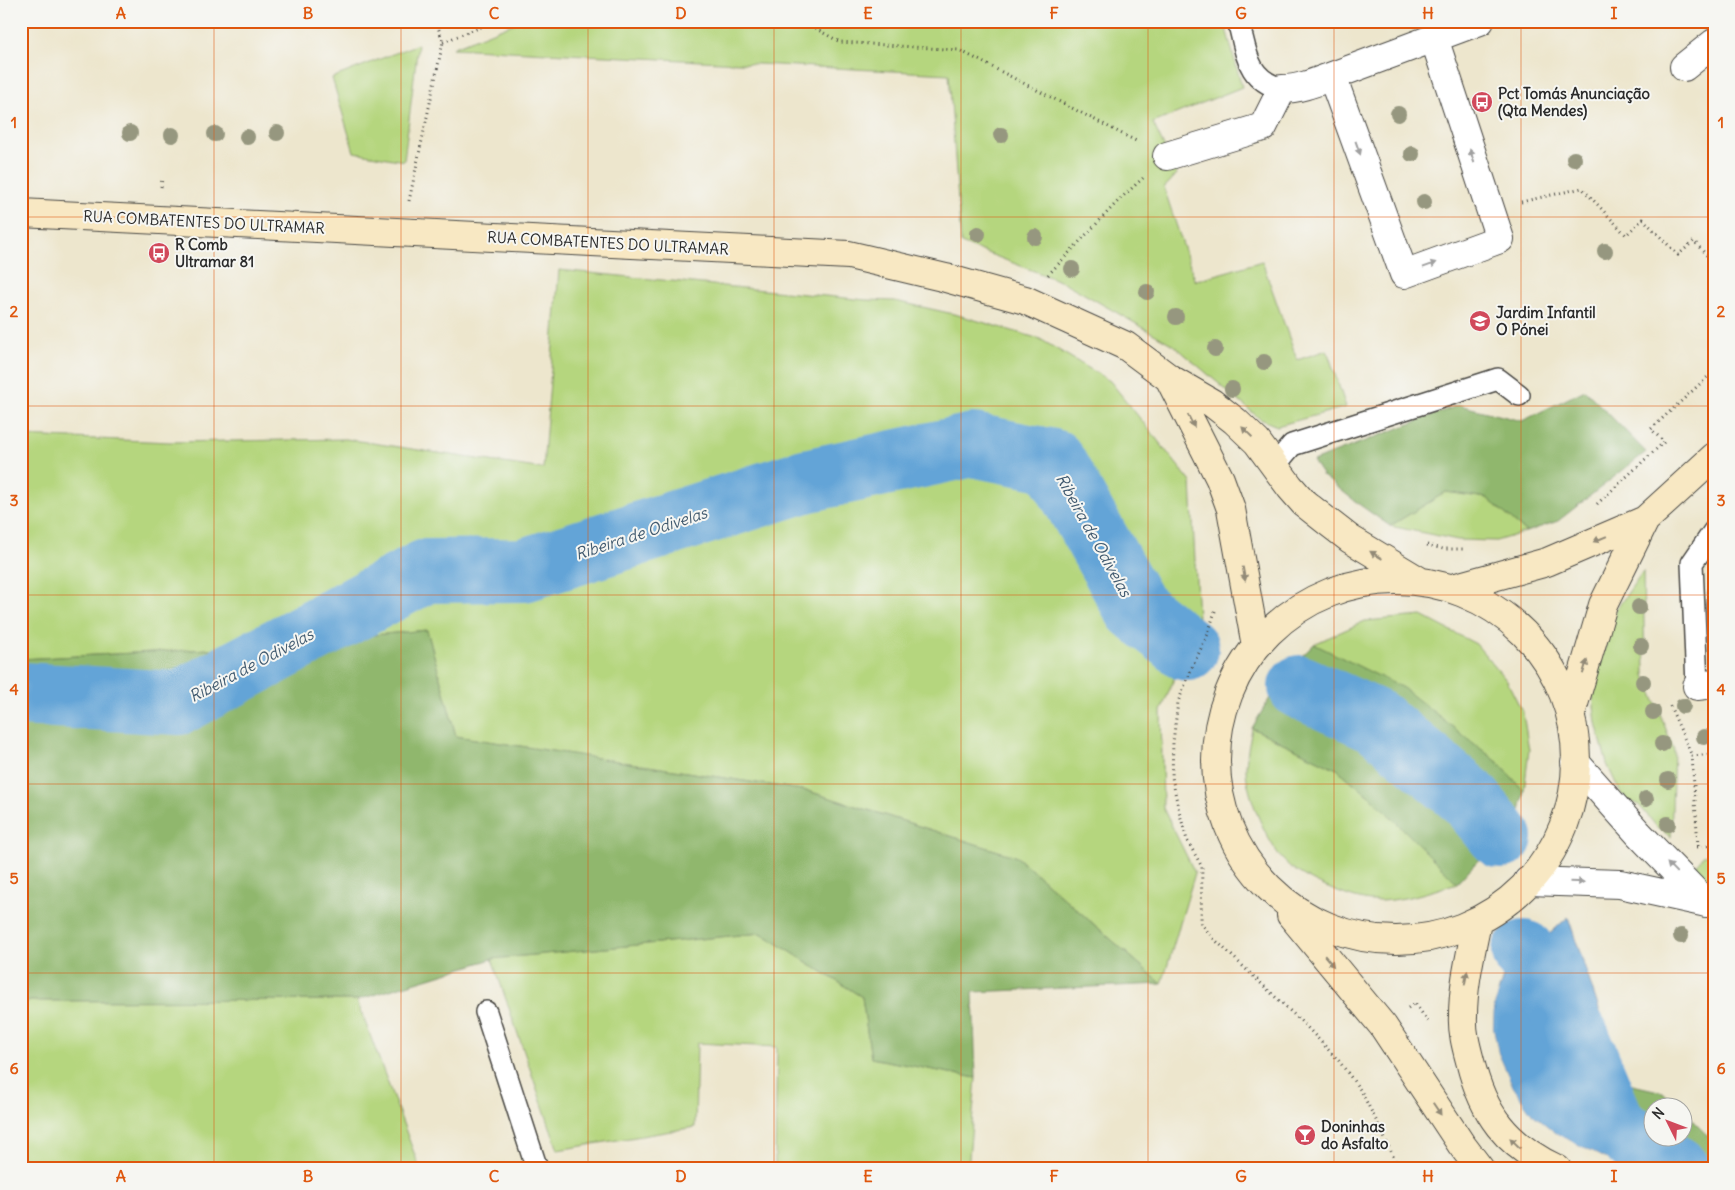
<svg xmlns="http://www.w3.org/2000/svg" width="1735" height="1190" font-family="Delius,sans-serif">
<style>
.green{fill:#b5d67e;stroke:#708054}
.forest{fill:#90b76d;stroke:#5e714c}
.water{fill:#64a4d7;stroke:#486881}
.pier{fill:#ede6cd}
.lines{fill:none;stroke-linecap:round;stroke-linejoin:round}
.river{stroke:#64a4d7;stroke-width:64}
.lane-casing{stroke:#484743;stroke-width:24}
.street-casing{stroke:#484743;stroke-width:30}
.secondary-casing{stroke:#484743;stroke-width:30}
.path{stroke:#484743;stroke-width:3;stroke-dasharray:1 4;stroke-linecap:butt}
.lane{stroke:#fff;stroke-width:21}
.street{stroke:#fff;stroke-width:28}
.secondary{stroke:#f8e8c3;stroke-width:28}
.tree{fill:#96977f}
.oneway{fill:#a0a0a0}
.oneway2{fill:#928a77}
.grid{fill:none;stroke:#df570e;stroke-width:1;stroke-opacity:0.55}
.labels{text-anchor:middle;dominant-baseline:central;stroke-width:4;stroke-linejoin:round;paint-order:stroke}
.poi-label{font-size:15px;font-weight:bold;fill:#2b2b2b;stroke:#f6f6f2;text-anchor:start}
.street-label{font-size:15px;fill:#2b2b2b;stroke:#f6f6f2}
.water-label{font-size:16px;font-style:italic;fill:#425b70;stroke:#f6f6f2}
.neatline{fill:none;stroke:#df570e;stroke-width:2}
.grid-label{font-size:16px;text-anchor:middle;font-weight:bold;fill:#df570e}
</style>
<rect width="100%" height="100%" fill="#f6f6f2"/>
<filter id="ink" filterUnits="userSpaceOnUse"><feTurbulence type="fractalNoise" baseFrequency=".02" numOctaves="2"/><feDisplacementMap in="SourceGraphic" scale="10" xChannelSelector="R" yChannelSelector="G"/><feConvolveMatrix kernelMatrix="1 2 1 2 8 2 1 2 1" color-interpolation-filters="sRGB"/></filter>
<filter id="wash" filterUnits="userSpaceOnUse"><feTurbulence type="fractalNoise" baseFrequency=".0096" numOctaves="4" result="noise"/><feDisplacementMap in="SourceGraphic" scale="20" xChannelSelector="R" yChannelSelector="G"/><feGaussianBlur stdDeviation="1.12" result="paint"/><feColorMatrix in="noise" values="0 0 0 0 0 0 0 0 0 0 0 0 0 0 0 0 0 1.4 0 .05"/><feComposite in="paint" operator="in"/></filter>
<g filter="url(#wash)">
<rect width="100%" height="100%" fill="#ede6cd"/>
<!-- green -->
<path class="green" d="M520,21H1224L1242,87L1153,123L1177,174L1164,188L1195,281L1262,261L1297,360L1327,350L1346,407L1277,426L1260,419L1175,346L1065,283L961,243L949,74L452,48Z
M418,44L404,161L354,152L332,78Z
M559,270L866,300L895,301L958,315L1040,339L1110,381L1191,482L1198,619L1161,711L1163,808L1195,873L1162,984L1017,857L808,791L456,736L427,630L247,647L21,659V436L171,442L346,439L543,469Z
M1446,492L1487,498L1526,532L1496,541L1458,540L1390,526Z
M1643,571L1645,675L1674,750L1671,837L1657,827L1639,805L1624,799L1617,786L1607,764L1596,723L1592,690L1616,610Z
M1422,616L1476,644L1507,681L1523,713L1529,750L1524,791L1499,763L1314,644L1365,621Z
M1252,728L1337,769L1375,801L1457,883C1429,892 1401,902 1371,901C1351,900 1304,879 1288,865C1269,848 1246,795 1246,769C1246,756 1250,741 1252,728Z
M1714,854V886L1691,875L1703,855Z
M761,933L862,997L871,1058L976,1078L968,1169H775L777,1047L697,1043L695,1127L558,1150L492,959Z
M357,1000L420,1169H21V1001Z"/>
<!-- forest -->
<path class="forest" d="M1585,390L1646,452L1558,521L1526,532L1487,498L1446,492L1390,526L1360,505L1323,476L1313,461L1459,405L1522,421Z
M427,630L456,736L808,791L1017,857L1162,984L973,992L976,1078L871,1058L862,997L761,933L492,959L357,1000L21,1001V659L247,647Z
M1314,644L1403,688L1499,763L1524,791L1519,816L1457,883L1375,801L1337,769L1252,728L1283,676Z
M1624,1083L1663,1092L1679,1107L1652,1108V1138H1682L1683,1111L1706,1134L1714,1139V1169H1644Z"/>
<!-- water -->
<path class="water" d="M1568,917L1624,1083L1644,1169H1626L1557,1134L1532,1114L1513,1087L1498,1053L1493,1027L1494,1006L1503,977Z"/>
<!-- pier -->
<path class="pier" d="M1499,992L1494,1006L1493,1027L1498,1053L1513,1087L1532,1114L1557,1134L1626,1169H1621L1556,1136L1530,1116L1511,1088L1496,1053L1490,1026L1492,1006L1495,996Z"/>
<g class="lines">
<!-- river -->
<path class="river" d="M1300,687L1376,721L1468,797L1501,837
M21,694L179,703L426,571L524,570L805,481L973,445L1053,461L1136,609L1187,649
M1524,952L1577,1035L1614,1124L1637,1142L1678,1169"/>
</g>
</g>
<g filter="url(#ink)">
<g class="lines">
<!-- lane casing -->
<g class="lane-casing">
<path id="lane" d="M1238,21C1247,53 1246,79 1282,89
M1275,465L1292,445L1498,379L1519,395
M1697,686L1692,563L1714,531
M486,1012L537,1169"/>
</g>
<!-- street casing -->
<g class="street-casing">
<path id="street" d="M1434,38L1500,239L1404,274L1332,76L1480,21
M1684,67L1714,43
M1167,156L1263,127L1282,89C1300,89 1316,82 1332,76
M1697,686L1714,684
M1575,762L1639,834L1706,903
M1528,881L1620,884L1707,903"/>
</g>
<!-- secondary casing -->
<g class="secondary-casing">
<path id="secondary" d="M21,213L849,255L946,278L1025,300L1126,346L1169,378L1212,403L1235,421L1257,442L1290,487L1304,503L1328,522L1350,539L1418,580
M1169,378L1220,479L1231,509L1256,646
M1216 760a180 180 0 1 1 360 0a180 180 0 1 1-360 0Z
M1453,588L1547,562L1645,520L1714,457
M1571,714L1603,605L1645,520
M1291,915L1383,1026L1461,1144L1480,1169
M1477,922C1471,953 1463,984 1463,1016C1462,1031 1466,1046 1470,1061C1483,1114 1506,1145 1557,1169"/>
</g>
<!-- path -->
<path class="path" d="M802,21L840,42L959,50L1138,142
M443,42L496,21
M161,187L162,178
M409,201L443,42L436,21
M1521,202L1582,188L1626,235L1643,219L1678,255L1694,241L1709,258L1714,254
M1048,275L1120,199L1143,178
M1597,504L1664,442L1651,429L1714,371
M1427,545L1443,549H1465
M1215,611L1208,634L1193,665L1178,702L1173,742L1172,777L1178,807L1187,840L1202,867L1201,923L1211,936L1305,1025L1339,1061L1361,1091L1380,1128L1399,1169
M1670,706L1692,756
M1698,846L1692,756L1714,754
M1697,847L1714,845
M1408,1008L1415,1003L1428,1022H1430"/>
<!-- lane -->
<use href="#lane" class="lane"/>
<!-- street -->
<use href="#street" class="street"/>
<!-- secondary -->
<use href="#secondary" class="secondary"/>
</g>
<!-- trees -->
<g class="tree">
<circle cx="1398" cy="114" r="8"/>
<circle cx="130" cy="133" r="8"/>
<circle cx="277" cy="133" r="8"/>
<circle cx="215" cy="134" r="8"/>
<circle cx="172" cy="135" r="8"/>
<circle cx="1001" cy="135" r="8"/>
<circle cx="247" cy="137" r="8"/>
<circle cx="1412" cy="154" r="8"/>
<circle cx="1574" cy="159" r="8"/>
<circle cx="1424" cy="202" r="8"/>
<circle cx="978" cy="234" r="8"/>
<circle cx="1035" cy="237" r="8"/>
<circle cx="1605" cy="251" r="8"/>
<circle cx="1072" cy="269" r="8"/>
<circle cx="1147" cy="292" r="8"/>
<circle cx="1176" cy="317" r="8"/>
<circle cx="1215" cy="349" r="8"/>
<circle cx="1264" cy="362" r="8"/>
<circle cx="1232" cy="389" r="8"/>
<circle cx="1639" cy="607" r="8"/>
<circle cx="1641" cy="646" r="8"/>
<circle cx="1643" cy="682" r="8"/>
<circle cx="1683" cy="706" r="8"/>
<circle cx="1653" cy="712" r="8"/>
<circle cx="1704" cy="737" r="8"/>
<circle cx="1662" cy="744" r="8"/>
<circle cx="1668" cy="780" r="8"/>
<circle cx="1646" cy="799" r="8"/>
<circle cx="1668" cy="824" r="8"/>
<circle cx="1681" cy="936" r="8"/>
</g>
<!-- one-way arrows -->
<defs><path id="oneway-solid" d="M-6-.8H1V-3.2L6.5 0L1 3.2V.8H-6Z" transform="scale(1.25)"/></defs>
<g class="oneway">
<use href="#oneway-solid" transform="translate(1358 148) rotate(70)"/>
<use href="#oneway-solid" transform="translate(1472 156) rotate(-108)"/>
<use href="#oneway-solid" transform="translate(1430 265) rotate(-20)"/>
<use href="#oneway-solid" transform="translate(1672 868) rotate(-134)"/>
<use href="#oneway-solid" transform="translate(1577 882) rotate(2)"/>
</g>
<g class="oneway2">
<use href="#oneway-solid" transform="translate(1191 421) rotate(63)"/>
<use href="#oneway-solid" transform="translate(1247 432) rotate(-136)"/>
<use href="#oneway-solid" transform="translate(1600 539) rotate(157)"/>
<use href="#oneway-solid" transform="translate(1376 555) rotate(-149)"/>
<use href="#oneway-solid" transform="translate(1244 574) rotate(80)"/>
<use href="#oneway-solid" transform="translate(1585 667) rotate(-73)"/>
<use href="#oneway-solid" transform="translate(1329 961) rotate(50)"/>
<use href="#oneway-solid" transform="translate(1466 978) rotate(-79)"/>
<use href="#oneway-solid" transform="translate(1437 1109) rotate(56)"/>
<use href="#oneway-solid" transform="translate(1515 1143) rotate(-135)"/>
</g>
</g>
<!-- grid -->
<path class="grid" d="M214,21V1169M401,21V1169M588,21V1169M774,21V1169M961,21V1169M1148,21V1169M1334,21V1169M1521,21V1169M21,217H1714M21,406H1714M21,595H1714M21,784H1714M21,973H1714"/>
<!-- icons -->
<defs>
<g id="bus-disc" transform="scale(1.125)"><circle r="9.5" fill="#d1495b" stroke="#f6f6f2"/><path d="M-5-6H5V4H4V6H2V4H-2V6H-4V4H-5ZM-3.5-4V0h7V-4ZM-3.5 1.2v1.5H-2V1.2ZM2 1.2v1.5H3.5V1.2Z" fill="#fff"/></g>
<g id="school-disc" transform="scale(1.125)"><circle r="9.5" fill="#d1495b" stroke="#f6f6f2"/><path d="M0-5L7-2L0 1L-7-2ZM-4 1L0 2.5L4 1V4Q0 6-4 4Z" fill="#fff"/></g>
<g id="bar-disc" transform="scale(1.125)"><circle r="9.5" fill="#d1495b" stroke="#f6f6f2"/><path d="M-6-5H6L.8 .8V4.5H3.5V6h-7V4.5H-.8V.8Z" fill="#fff"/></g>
</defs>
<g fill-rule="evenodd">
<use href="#bus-disc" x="1482" y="102"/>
<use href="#bus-disc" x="159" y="253"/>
<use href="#school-disc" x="1480" y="321"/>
<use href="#bar-disc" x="1305" y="1135"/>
</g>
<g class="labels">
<!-- poi labels -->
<g class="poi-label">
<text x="1498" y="93">Pct Tomás Anunciação<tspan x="1498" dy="17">(Qta Mendes)</tspan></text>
<text x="175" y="244">R Comb<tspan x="175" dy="17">Ultramar 81</tspan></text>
<text x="1496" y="312">Jardim Infantil<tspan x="1496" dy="17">O Pónei</tspan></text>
<text x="1321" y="1126">Doninhas<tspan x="1321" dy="17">do Asfalto</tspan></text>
</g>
<!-- street labels -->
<g class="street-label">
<text transform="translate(204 222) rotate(3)">RUA COMBATENTES DO ULTRAMAR</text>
<text transform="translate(608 243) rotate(3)">RUA COMBATENTES DO ULTRAMAR</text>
</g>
<!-- water labels -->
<g class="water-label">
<text transform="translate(641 533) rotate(-18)">Ribeira de Odivelas</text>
<text transform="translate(1094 535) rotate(61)">Ribeira de Odivelas</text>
<text transform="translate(251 665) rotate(-28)">Ribeira de Odivelas</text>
</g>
</g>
<!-- margin -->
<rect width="1735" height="1190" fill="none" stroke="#f6f6f2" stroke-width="55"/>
<!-- north arrow -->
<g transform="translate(1668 1122) rotate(312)"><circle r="24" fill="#f6f6f2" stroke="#a5a5a2"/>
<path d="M0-4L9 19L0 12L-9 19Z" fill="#d1495b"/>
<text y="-8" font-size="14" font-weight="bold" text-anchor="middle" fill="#2b2b2b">N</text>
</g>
<rect x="28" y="28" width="1680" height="1134" class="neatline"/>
<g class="grid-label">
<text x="121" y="19">A</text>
<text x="308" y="19">B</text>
<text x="494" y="19">C</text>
<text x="681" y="19">D</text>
<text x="868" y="19">E</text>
<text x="1054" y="19">F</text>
<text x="1241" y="19">G</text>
<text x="1428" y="19">H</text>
<text x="1614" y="19">I</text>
<text x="14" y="128">1</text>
<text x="1721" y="128">1</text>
<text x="14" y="317">2</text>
<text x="1721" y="317">2</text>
<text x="14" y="506">3</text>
<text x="1721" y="506">3</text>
<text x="14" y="695">4</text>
<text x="1721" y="695">4</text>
<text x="14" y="884">5</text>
<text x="1721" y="884">5</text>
<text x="14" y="1074">6</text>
<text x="1721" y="1074">6</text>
<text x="121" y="1182">A</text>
<text x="308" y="1182">B</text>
<text x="494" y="1182">C</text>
<text x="681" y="1182">D</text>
<text x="868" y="1182">E</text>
<text x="1054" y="1182">F</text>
<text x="1241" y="1182">G</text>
<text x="1428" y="1182">H</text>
<text x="1614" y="1182">I</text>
</g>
</svg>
